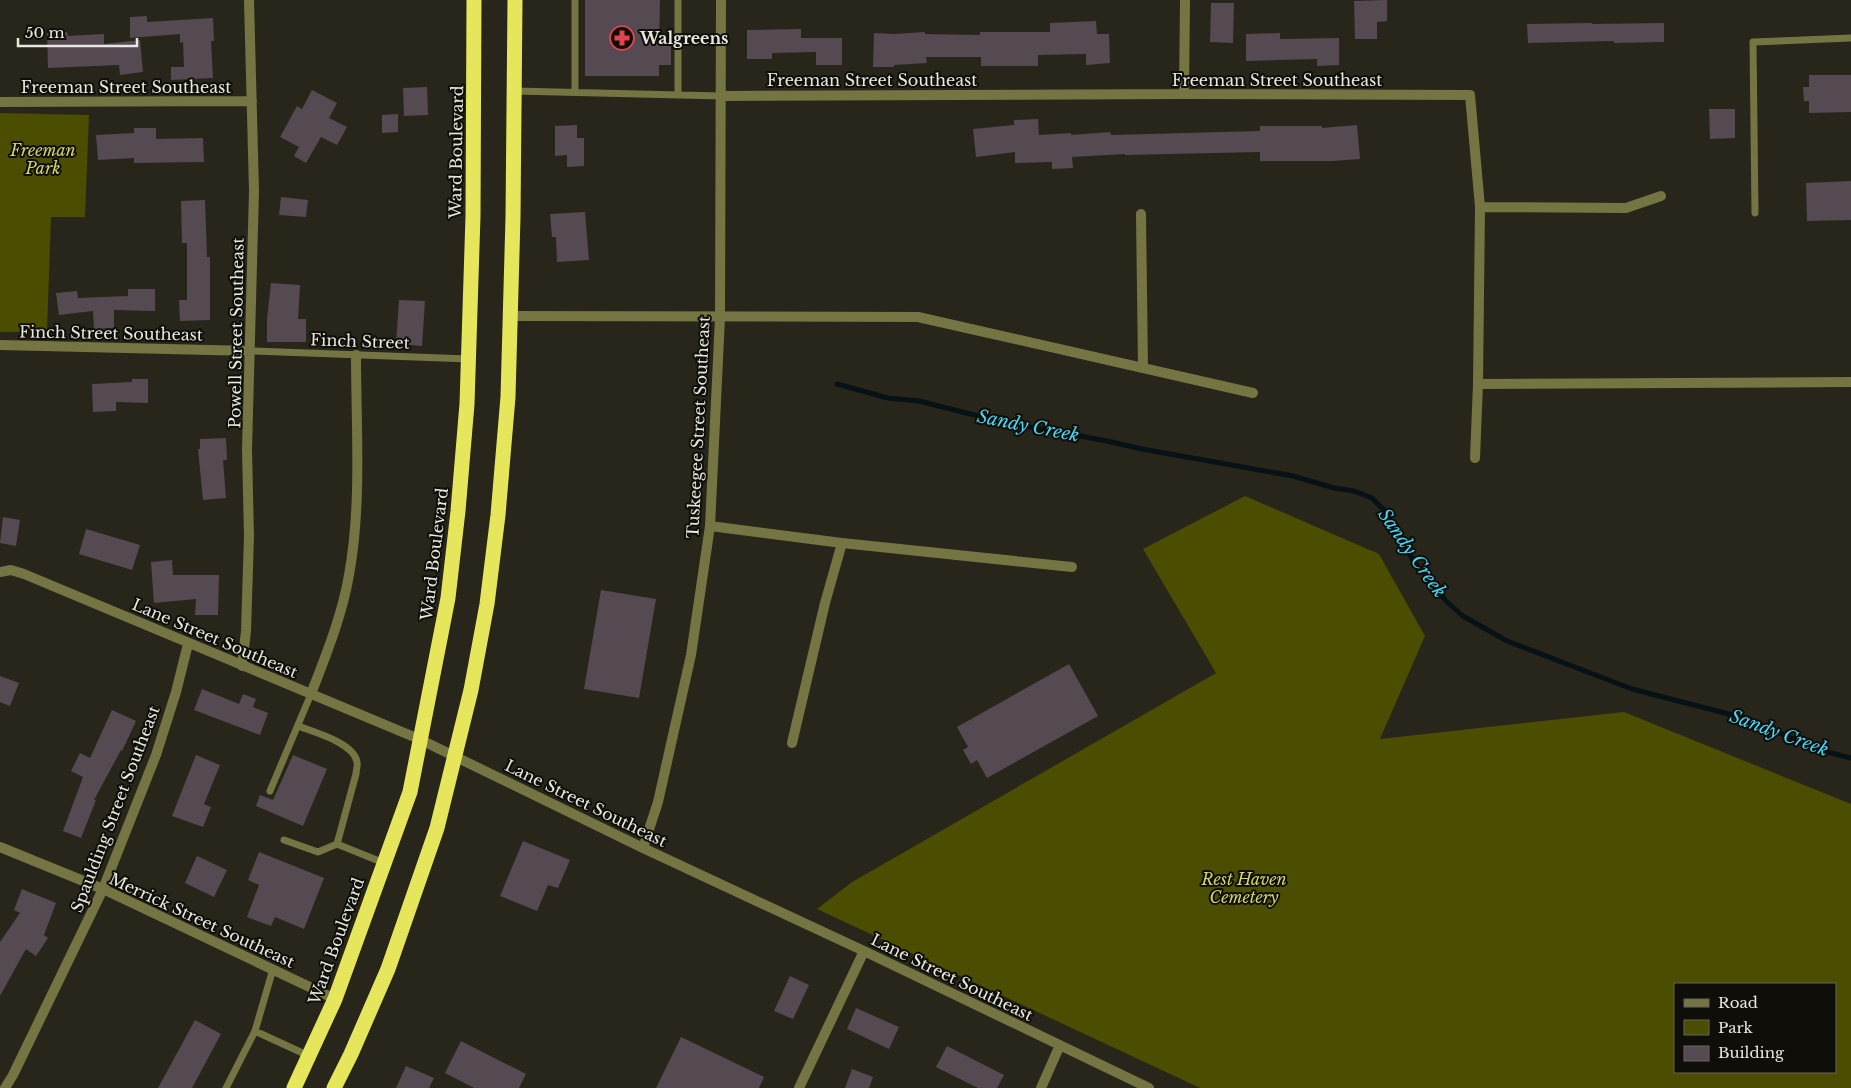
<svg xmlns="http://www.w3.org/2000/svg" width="1851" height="1088" font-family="'Libre Baskerville',serif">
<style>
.green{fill:#4b4d01;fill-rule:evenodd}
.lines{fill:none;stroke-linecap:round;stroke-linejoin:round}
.stream{stroke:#061215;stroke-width:5}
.building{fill:#554a52}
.lane{stroke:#747543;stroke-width:7}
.street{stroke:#747543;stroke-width:10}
.highway{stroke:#e6e65c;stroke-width:15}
.labels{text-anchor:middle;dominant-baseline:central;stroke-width:4;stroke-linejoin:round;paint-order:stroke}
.poi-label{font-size:16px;font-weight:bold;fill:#e8e7e0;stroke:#0f0e09;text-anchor:start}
.street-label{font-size:16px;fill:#e8e7e0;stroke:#0f0e09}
.park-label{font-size:16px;font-style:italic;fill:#d3d76f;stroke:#0f0e09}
.water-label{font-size:18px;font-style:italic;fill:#45d8f8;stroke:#0f0e09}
</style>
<rect width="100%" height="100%" fill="#28251a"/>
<!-- green -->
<path class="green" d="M0,113L89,115L85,217H51L47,332H0Z
M1245,496L1379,554L1425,636L1380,739L1624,712L1851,804V1088H1200L817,909L852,882L1216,673L1143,549ZM1675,984H1835V1072H1675Z"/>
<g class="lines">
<!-- stream -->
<path class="stream" d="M837,384L888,398L919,401L998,421L1107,441L1142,449L1293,476L1334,488L1354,491L1372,498L1384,510L1413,560L1446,601L1463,616L1507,641L1632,689L1748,719L1816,749L1851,758"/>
</g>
<!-- building -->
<path class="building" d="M585,0H660L659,46H671V65H659V76H585Z
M1387,0V21L1377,22V39H1355L1354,1Z
M1211,3H1234L1233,43L1210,42Z
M147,16V22L213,18L214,41H211L213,78L171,80V67H184L183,42L180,43V34L130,38V17Z
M1096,21L1097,34H1109L1110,63L1086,65V54L1038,55V66H981V57H926L927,63L894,65V67H873L874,33L894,34L925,32V34L980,35V32H1050V23Z
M1592,23V24L1664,23V42L1614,43V41L1528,43L1527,24Z
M801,29V38H842V65H816V52L772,53V59H747V30Z
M67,32L68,36L104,34V44L140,40L143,72L120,75L119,65L48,68L47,33Z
M1280,33V39L1339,38V65L1317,66V59L1246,61V34Z
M1809,75H1851V112L1809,113V101H1804L1803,87H1809Z
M427,87L428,115L404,116L403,88Z
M312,90L337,103L329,118L347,127L337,145L321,137L306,163L294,156L299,147L280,137L297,106L302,109Z
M1709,109H1735V138L1710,139Z
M398,114V132L382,133V115Z
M1038,119L1039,135L1071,133V135L1110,132L1111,135L1260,131V126H1322V128L1357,125L1360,159L1333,161H1260V152L1125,155V154L1072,157L1073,168L1052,169V162L1015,163V152L976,157L973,129L1014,125V120Z
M577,125V138H584V166L567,167V155L555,156V126Z
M134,128H156V139L203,138L204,162L134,163V158L98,160L96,135L134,133Z
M1851,181V220L1807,221L1806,183Z
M281,197L308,200L306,217L279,215Z
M205,200L207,257H210V320L180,321L179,300H187V243H182L181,201Z
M585,212L589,260L557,262L556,237H552L550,214Z
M271,283L300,285L298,319H306V342H267V319Z
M128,289H155V311L114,310V328L94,329L93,311L59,315L56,293L77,291L78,298L128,296Z
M399,300L425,301L422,346L396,344Z
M132,379H148V403L116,402V411L93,412L92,384L132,382Z
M226,438L227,460H223L226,498L203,500L198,449H200V439Z
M3,517L20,520L16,546L0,543Z
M86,529L140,545L132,570L79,554Z
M172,560L173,575H219L218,615H195L196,599L154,603L151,562Z
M601,590L656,599L639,698L584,689Z
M1069,664L1098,716L987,778L977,760L971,764L963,750L968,747L957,727Z
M0,676L19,683L10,706L0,702Z
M202,689L239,704L243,694L256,699L253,707L268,713L260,735L194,710Z
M112,710L136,721L122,751L121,750L94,800H96L81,838L63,831L83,777L71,771L80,753L90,758Z
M196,755L220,765L204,804L211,807L203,827L172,816Z
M293,755L327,769L303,826L256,806L260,795L273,800Z
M523,841L570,860L558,888L548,885L537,911L500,896Z
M259,852L324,878L304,929L275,917L271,926L247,917L259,885L248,880Z
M197,856L227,870L214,897L185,883Z
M22,889L56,903L44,935L48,938L36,956L26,949L0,996V942L20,913L14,910Z
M790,976L809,985L793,1019L774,1011Z
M856,1008L899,1027L889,1049L847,1029Z
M195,1020L221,1034L192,1088H158Z
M681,1037L764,1077L759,1088H656Z
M461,1041L526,1074L519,1088H474L445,1073Z
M947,1046L1004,1075L997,1088H978L936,1067Z
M406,1066L434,1078L429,1088H396Z
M852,1069L873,1077L869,1088H845Z"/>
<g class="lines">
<!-- lane -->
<path class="lane" d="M515,91L722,96
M575,92V0
M678,95V0
M1755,213L1753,42L1851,38
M251,351L469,359
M298,726C314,732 354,743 357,762C358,765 356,770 356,774L337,844L384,863
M270,791L311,694
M284,840L318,852L337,844
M255,1031L309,1056
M226,1088L255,1031L273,969"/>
<!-- street -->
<path class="street" d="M1184,94L1185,0
M722,96L1184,94L1470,95L1480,207L1478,384L1475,458
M0,102L252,101
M1480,207L1626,208L1661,196
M1141,214L1143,368
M510,316L918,317L1253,393
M0,345L251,351
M1478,384L1851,382
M710,526L842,543L1072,567
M0,572L11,570L24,574L419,739L643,848L864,951L1149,1088
M242,666L246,631L249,536L247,450L254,191L249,0
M311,694C326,655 342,616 349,575C362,504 356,427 356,355
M792,743L825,603L842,543
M0,847L103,889L335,999
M643,848L658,802L691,655L710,526L720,318L721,0
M5,1088L13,1075L103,889L156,755L176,692L188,644
M799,1088L864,951
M1041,1088L1060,1045"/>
<!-- highway -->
<path class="highway" d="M294,1088L335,999L410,792L448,598L458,511L467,404L473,216L474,0
M334,1088L351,1054L388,969L437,828L471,690L487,604L498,515L508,397L513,217L515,0"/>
</g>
<!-- icons -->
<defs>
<g id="pharmacy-ring" transform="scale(1.25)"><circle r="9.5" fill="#0f0e09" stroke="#e0444e" stroke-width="1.5"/><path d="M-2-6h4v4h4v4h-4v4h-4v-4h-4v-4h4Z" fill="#e0444e"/></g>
</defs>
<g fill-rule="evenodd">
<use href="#pharmacy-ring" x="622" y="38"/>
</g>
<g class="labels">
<!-- poi labels -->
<g class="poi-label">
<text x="640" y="38">Walgreens</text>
</g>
<!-- street labels -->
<g class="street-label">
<text x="872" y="80">Freeman Street Southeast</text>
<text x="1277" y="80">Freeman Street Southeast</text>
<text x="126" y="87">Freeman Street Southeast</text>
<text transform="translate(456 152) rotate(-89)">Ward Boulevard</text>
<text transform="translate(111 333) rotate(1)">Finch Street Southeast</text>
<text transform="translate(236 333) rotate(-89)">Powell Street Southeast</text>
<text transform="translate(360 341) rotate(2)">Finch Street</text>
<text transform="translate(698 427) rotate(-87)">Tuskeegee Street Southeast</text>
<text transform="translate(434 554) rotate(-83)">Ward Boulevard</text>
<text transform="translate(215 638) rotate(23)">Lane Street Southeast</text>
<text transform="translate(586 803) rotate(26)">Lane Street Southeast</text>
<text transform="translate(115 809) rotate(-69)">Spaulding Street Southeast</text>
<text transform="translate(202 920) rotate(25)">Merrick Street Southeast</text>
<text transform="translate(336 941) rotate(-70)">Ward Boulevard</text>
<text transform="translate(952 977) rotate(26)">Lane Street Southeast</text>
</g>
<!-- park labels -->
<g class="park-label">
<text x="43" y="150">Freeman<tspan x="43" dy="18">Park</tspan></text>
<text x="1244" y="879">Rest Haven<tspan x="1244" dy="18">Cemetery</tspan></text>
</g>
<!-- water labels -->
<g class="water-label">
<text transform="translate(1028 426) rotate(11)">Sandy Creek</text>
<text transform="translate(1412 553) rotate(55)">Sandy Creek</text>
<text transform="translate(1779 733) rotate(20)">Sandy Creek</text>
</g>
</g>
<!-- legend -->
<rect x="1674" y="983" width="162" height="90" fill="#0f0e09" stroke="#66655f"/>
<rect x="1684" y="999" width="25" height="8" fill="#747543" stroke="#66655f"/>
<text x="1718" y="1008" font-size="15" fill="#e8e7e0">Road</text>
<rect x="1684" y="1020" width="25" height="15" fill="#4b4d01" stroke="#66655f"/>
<text x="1718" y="1033" font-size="15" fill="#e8e7e0">Park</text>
<rect x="1684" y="1046" width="25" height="15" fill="#554a52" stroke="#66655f"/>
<text x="1718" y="1058" font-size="15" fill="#e8e7e0">Building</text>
<!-- scale -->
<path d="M18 38v8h119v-8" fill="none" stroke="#e8e7e0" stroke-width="2.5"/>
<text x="25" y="38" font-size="15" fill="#e8e7e0" stroke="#0f0e09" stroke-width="4" paint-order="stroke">50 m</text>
</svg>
